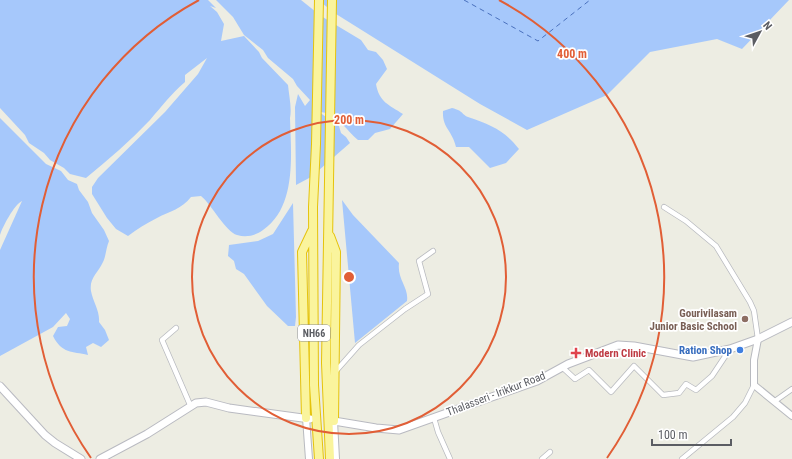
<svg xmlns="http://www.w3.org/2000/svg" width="792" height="459" font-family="'Roboto Condensed',sans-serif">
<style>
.water{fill:#a6c8fb}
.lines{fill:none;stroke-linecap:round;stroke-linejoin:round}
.ferry{stroke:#4970bd;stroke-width:1;stroke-dasharray:5 4;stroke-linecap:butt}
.minor-casing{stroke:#b8babf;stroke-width:6}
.tertiary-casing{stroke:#b8babf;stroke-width:8}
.secondary-casing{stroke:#b9bac1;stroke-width:9}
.trunk-casing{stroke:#e5c30b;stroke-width:10}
.minor{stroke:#fff;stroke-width:4.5}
.tertiary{stroke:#fff;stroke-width:6}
.secondary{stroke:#fff;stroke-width:7}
.trunk{stroke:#faf49d;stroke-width:8}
.ring{fill:none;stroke:#e15e36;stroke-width:2}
.education-dot{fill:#8d6e63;stroke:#fff;stroke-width:1.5}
.shop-dot{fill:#3f7fe0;stroke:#fff;stroke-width:1.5}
.health-dot{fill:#e0444e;stroke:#fff;stroke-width:1.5}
.labels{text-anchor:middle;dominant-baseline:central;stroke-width:3.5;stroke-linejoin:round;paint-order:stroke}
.shield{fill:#fff;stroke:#8c8e92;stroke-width:1}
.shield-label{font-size:10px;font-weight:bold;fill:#5b5d63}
.education-label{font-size:11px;font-weight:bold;fill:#785e54;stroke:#fff;text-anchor:end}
.shop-label{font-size:11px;font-weight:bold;fill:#366cbe;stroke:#fff;text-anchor:end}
.health-label{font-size:11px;font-weight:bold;fill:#be3a42;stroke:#fff;text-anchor:start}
.street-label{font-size:11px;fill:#5b5d63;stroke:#fff}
.centre{fill:#e15e36;stroke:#fff;stroke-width:2}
.ring-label{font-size:12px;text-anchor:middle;font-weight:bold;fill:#e15e36;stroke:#fff;stroke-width:3.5;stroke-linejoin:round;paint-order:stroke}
</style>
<rect width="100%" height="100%" fill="#edede3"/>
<!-- water -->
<path class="water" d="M0,0H208L216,8L210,6L217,12L224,24L221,41L244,36L259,52L262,58L288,85C289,96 292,108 290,118C291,154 297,207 263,230C256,235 247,238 237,235C226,232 211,204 201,196L191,197C182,209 170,211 157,218C147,223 137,229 128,236L116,229L107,218L92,194V187L98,178L165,112L198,74L207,58L185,75V82C172,93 161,107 150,120C130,141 108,160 86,178L70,174L64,168L50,160L44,153L29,143L25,135L0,108Z
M216,0H301L321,16L361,40L368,50L376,52L383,60L387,69L376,84C379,102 389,105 403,114L390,129L375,133L368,140H358C346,130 336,112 319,112L339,126L341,133L346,137L350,143L311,177L296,185L295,107L298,94L305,106L310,100L297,86L293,79L268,58L263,50L244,35L233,17Z
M318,0H789L742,49L717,39L650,52L607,95L527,130L480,104L336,14Z
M452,108C464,111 461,114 468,117C491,125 504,130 519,149L506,163L490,168L469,147H456C452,130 442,128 443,111Z
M0,118L46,164L61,171L68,180L77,184L79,190L88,202L92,213L104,230L109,241C106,248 106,256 103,262C98,273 89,278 91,291C93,302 100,311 99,322L105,330L109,340L101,347L93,343L86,347L88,355C72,351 62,354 53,336L58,327L67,326L70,319L66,313L53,327L0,356V250L22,201C14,205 3,226 0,235Z
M342,200L353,215L399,263C397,280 409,287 407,301L355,343Z
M293,203L296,317L295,326H288L267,306L244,274L236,269L234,261L228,256L229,245L258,241L273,234Z"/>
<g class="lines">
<!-- ferry -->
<path class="ferry" d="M464,0L538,41L590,0"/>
<!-- minor casing -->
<g class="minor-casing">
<path id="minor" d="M664,207L686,221L716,246L750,302L754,311L758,339
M176,328L162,340L191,407
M562,367L575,379L589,370L611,392L634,366L663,395L679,393L686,384L696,390L712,376L730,349
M335,372L359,345L405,309L428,294L419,261L433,251
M775,401L792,389
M434,418L438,432L450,459
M542,459L550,452
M682,459L733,417L745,403L754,385"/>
</g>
<!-- tertiary casing -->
<g class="tertiary-casing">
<path id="tertiary" d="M758,339L754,360V385L792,416
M306,418L309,459
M334,421L336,459"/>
</g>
<!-- secondary casing -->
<g class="secondary-casing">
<path id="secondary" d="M0,386L45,435L55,443L81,459
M334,421L376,428L399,430L537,381L568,364L618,345L634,346L693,357L730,349L758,339L792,322
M100,459L147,434L196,403L206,402L229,408L310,419"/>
</g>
<!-- trunk casing -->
<g class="trunk-casing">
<path id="trunk" d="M319,0L316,144L313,207L314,385L319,459
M330,236L336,252L334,421
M306,418L302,252L312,231
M330,459L326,363L332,0"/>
</g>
<!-- minor -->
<use href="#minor" class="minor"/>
<!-- tertiary -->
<use href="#tertiary" class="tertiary"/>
<!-- secondary -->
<use href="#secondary" class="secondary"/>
<!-- trunk -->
<use href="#trunk" class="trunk"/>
</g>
<!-- distance rings -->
<g class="ring">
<circle cx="349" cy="277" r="157"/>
<path d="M91 458A315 315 0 0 1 199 0M499 0A315 315 0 0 1 607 458"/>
</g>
<!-- markers -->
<circle class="education-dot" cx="745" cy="319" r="4"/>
<circle class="shop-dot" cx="740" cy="350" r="4"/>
<path class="health-dot" d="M574 347h4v4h4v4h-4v4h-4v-4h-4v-4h4z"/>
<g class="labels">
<!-- shield labels -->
<rect class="shield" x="298" y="325" width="32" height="16" rx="3"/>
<g class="shield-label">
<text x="314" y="333">NH66</text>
</g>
<!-- education labels -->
<g class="education-label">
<text x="737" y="313">Gourivilasam<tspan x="737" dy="13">Junior Basic School</tspan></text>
</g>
<!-- shop labels -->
<g class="shop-label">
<text x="732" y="350">Ration Shop</text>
</g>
<!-- health labels -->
<g class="health-label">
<text x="585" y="353">Modern Clinic</text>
</g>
<!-- street labels -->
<g class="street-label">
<text transform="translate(496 394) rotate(-21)">Thalasseri - Irikkur Road</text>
</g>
</g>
<circle cx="349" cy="277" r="6" class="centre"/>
<g class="ring-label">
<text x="572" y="58">400 m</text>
<text x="349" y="124">200 m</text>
</g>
<!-- north arrow -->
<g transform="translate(760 32) rotate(50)" stroke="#ffffff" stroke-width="3" paint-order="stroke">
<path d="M0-3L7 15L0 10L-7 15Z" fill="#5b5d63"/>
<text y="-6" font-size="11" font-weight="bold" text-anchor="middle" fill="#5b5d63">N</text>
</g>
<!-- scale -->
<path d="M652 439v6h79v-6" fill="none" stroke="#5b5d63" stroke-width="2"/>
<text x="658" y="439" font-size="12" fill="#5b5d63" stroke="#ffffff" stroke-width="3" paint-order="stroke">100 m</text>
</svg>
